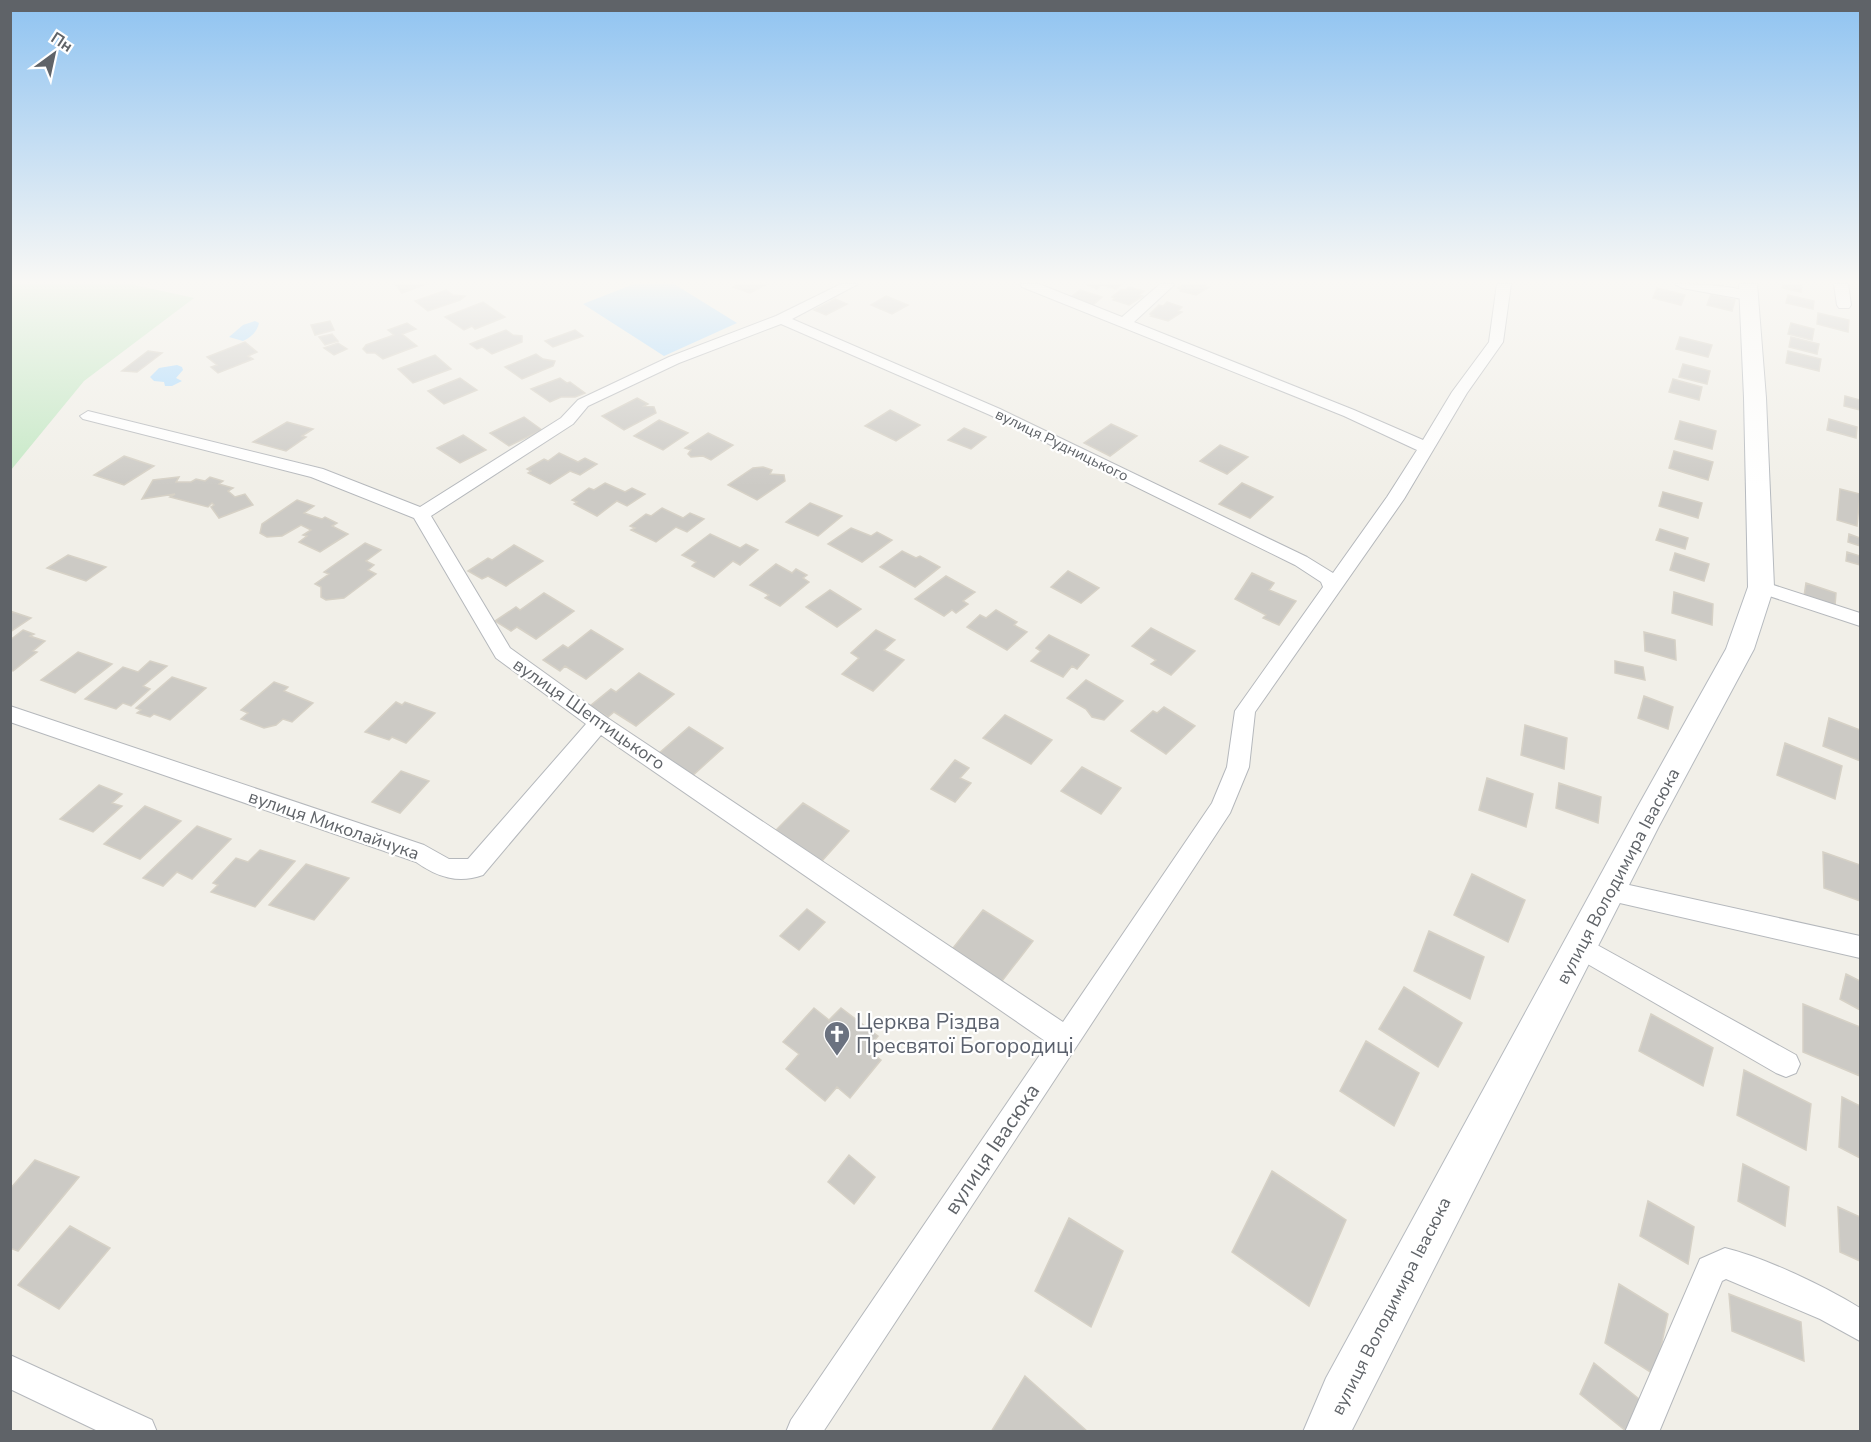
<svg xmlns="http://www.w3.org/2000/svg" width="1871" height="1442" font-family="'Nunito Sans',sans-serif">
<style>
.green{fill:#c5e8c5}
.water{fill:#aadaff}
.building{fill:#cccac5;stroke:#d6d1c6;stroke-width:1.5}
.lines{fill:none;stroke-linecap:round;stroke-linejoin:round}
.street-casing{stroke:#b5b8bc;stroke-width:2}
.secondary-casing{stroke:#b6babf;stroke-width:2}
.street{fill:#fff;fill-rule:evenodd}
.secondary{fill:#fff;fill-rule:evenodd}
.labels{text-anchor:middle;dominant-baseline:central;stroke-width:4.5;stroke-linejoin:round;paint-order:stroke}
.far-street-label{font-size:15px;fill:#5f6368;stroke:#fff}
.street-label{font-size:18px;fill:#5f6368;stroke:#fff}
.near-worship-label{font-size:21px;fill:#5b616d;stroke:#fff;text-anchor:start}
.near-street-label{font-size:21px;fill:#5f6368;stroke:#fff}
</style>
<rect width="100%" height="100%" fill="#f1efe8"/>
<!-- green -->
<path class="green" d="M11,284H130L194,298L84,381L11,470Z"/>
<!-- water -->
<path class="water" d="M634,284H674L737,323L664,356L583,304Z
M255,321L259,323C257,332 251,337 243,341L229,337L243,325Z
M177,365L182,367L183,370L176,378L182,381L172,386H165L164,382L154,381L150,377L159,368Z"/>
<!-- building -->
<path class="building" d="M395,284H426L402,293Z
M738,284H767L750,293L733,287Z
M1088,284H1122L1116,289L1102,285L1097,289L1087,285Z
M1183,284H1207L1205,286L1209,287L1196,295L1180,291L1181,289L1178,288Z
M1783,284L1802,285L1801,292L1782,288Z
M1129,287L1144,291L1139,295L1143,296L1129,305L1113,300L1115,298L1112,297L1122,289L1125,290Z
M1657,288L1685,295L1681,305L1653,298Z
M446,290L453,295L465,296L460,300L428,311L415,301Z
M1080,290L1102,297L1093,305L1071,297Z
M1711,294L1735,300L1732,311L1707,305Z
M1788,295L1814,301L1813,309L1786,303Z
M886,296L908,305L892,314L871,305Z
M835,299L847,304L826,315L814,310Z
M483,302L505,317L475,329L472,326L464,330L445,317Z
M1167,302L1182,307L1178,311L1182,312L1168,321L1151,316L1153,315L1150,314L1159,305L1163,306Z
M1818,313L1849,320L1848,332L1817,324Z
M330,321L334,330L315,335L311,325Z
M407,323L416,329L402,334L417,346L383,359L375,353H367L363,349L366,345L394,335L388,330Z
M1791,323L1814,329L1812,340L1788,334Z
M506,330L513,335L522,336V342L492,354L482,347L477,349L470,344Z
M575,330L583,336L553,347L545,341Z
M332,334L338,341L325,345L319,337Z
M1680,337L1712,345L1708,357L1676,349Z
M1791,337L1819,344L1817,354L1789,347Z
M245,342L257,352L248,356L253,359L218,373L211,367L217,365L207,357Z
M338,343L347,349L334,355L324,348Z
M148,351L162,353L137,372L122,371Z
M1788,351L1821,359L1819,371L1786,363Z
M536,354L543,359L555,361L553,366L522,379L505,367Z
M435,355L451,369L413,383L398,369Z
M1683,364L1710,371L1707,384L1679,377Z
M460,378L477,390L444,404L428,391Z
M560,378L567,383L570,382L585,393L575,397H561L550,402L531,389Z
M1673,379L1702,387L1699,400L1669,392Z
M1845,396L1860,400V410L1844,406Z
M637,398L648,404L644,406L654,407L656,413L624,430L602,416Z
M890,410L920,425L896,441L865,426Z
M524,417L542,430L509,446L490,433Z
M1829,419L1857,427L1856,438L1827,430Z
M659,420L688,433L663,450L634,436Z
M1680,421L1716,431L1712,449L1675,439Z
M287,422L313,429L302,436L306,437L286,451L253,442Z
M1111,424L1137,436L1110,456L1084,443Z
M964,428L986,437L971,449L948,440Z
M708,433L733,445L711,460L703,456L691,457L688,454L691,450L685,448Z
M463,435L486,450L460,463L437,448Z
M1220,445L1248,457L1227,474L1200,461Z
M1674,451L1713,462L1708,480L1669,468Z
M559,453L578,462L585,458L597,464L580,475L570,471L550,484L528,473L531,471L527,469L544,459L548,461Z
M124,456L154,466L124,485L94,475Z
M763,467L772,470L770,474L784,475L785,481L757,500L728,485L753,468Z
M179,477L176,482H191L196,479L205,481L210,477L223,481L219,484L233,488L228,491L235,497L245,494L253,505L219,518L211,507L214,505L212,503L208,507L170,497L175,494L142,499L153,480Z
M605,483L625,492L632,488L645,494L627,506L617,501L597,516L574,504L577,502L572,500L589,488L594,490Z
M1242,483L1273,497L1250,518L1219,504Z
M1840,489L1860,494L1857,526L1837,520Z
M1663,492L1702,503L1698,518L1659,506Z
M297,500L314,506L304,513L322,519L325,517L337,523L332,526L348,534L320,552L299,542L307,536L303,535L311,530L301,525L282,536L267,537L260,533L262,524Z
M810,503L842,516L818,536L786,522Z
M662,508L683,518L690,513L704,519L687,532L676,527L656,542L631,530L635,528L630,526L646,514L651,516Z
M851,528L871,536L877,532L892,540L862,562L828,544Z
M1660,529L1688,538L1685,549L1656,540Z
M710,534L740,548L746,544L758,550L740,565L733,561L714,577L692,566L696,562L682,555Z
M1849,534L1860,538V546L1848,542Z
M365,543L381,550L366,561L374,565L368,570L376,574L344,598L326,600L321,597V587L315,584L329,574L324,572Z
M514,545L543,561L506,586L488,576L482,579L468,571L488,558L492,560Z
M902,551L916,558L920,556L940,567L915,587L880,567Z
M1847,552L1860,556V565L1846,561Z
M1675,553L1709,564L1704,581L1670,570Z
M68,555L106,567L86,581L47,568Z
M776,564L792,573L796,569L807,575L803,578L809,582L780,606L765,598L769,595L750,585Z
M1068,571L1099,588L1081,603L1051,587Z
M1252,573L1274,583L1269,590L1296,601L1279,625L1263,618L1266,615L1235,599Z
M946,576L975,592L963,601L968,604L956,613L952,610L944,616L915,599Z
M1806,583L1836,593L1835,606L1804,596Z
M830,590L861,609L837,627L806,607Z
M1674,592L1713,604L1712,625L1672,613Z
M544,593L574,611L536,639L517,627L511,631L495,621L516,607L520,610Z
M996,610L1017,622L1014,625L1027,632L1007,650L967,627L980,615L986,618Z
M10,611L31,618L10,632Z
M1151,628L1195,651L1171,675L1151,664L1156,660L1132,646Z
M23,630L34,634L30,636L45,641L33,651L37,652L13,671L10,670V640Z
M591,630L623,649L586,679L565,666L560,671L543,660L563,645L568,648Z
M876,630L895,640L884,650L904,660L873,691L842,674L859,658L851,653Z
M1644,632L1675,640L1676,660L1645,651Z
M1049,635L1089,655L1077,669L1072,666L1063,677L1031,661L1041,651L1036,648Z
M78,652L112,664L75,693L41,680Z
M150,661L167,666L143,686L150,689L131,706L123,703L116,709L85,699L123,667L138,672Z
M1615,661L1643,667L1645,680L1615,673Z
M639,673L674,694L636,726L614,712L608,717L590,706L611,689L616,692Z
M172,677L206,688L170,720L154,714L150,717L137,713L141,710L136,708Z
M1086,680L1123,701L1104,720L1092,717L1086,709L1067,698Z
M274,682L288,687L284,691L313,703L292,722L283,719L276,725L264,728L241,719L248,713L241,710Z
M1644,696L1673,707L1668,729L1638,718Z
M396,702L402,705L405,702L435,713L406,743L392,737L389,740L365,732Z
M1164,707L1195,726L1166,754L1131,731L1153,711L1157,713Z
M1005,715L1052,740L1031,764L983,738Z
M1829,718L1860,730V761L1823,746Z
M1525,725L1567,738L1564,769L1521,755Z
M689,727L723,748L691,777L657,755Z
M1785,743L1842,766L1835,799L1777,775Z
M955,760L969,768L960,778L971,783L955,802L931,789Z
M1082,767L1121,788L1101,814L1061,791Z
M401,771L429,781L400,813L372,802Z
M1487,778L1533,794L1526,827L1479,810Z
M1559,783L1601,797L1598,823L1556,808Z
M99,785L122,794L112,803L122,806L93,832L60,819Z
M803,803L849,831L821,862L774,832Z
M145,806L181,821L140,859L104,844Z
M197,826L231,839L192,879L177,872L163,886L143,878Z
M260,850L295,861L255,907L211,892L218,885L213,883L236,858L248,862Z
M1823,852L1860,865V901L1824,888Z
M306,864L349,878L314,920L269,905Z
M1472,874L1525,900L1508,942L1454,915Z
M807,909L825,922L799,950L780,936Z
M983,910L1033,941L1002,981L953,948Z
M1429,931L1484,957L1470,999L1414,971Z
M1846,974L1860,981V1010L1840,999Z
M1404,987L1462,1023L1438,1067L1379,1029Z
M1803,1004L1860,1027V1076L1803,1052Z
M814,1008L829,1020L841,1008L878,1036L867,1049L881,1060L850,1098L837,1087L825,1101L786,1069L799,1054L783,1042Z
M1651,1014L1713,1048L1703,1086L1639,1051Z
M1366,1041L1419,1073L1394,1126L1340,1091Z
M1744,1070L1811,1104L1806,1150L1737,1115Z
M1842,1097L1860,1106V1158L1839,1147Z
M849,1155L875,1177L854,1204L828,1182Z
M35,1160L79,1177L18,1251L10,1248V1189Z
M1743,1164L1789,1187L1785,1226L1738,1201Z
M1272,1171L1346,1220L1309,1306L1232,1252Z
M1648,1201L1694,1227L1688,1264L1640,1236Z
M1838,1207L1860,1217V1261L1840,1252Z
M1069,1218L1123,1251L1091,1327L1035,1291Z
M70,1226L110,1248L59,1309L18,1285Z
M1619,1284L1668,1314L1655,1375L1605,1343Z
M1729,1294L1801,1322L1804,1361L1732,1331Z
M1594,1363L1639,1399L1626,1431L1580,1394Z
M1025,1376L1088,1432H991Z"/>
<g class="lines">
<!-- street casing -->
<g class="street-casing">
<path id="street" d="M841,284H858L792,319L1000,409L1307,557L1333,573L1387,497L1417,450L1344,416L1022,287L1020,284H1039L1122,317L1160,284H1175L1134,322L1354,410L1423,440L1452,392L1489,342L1497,284H1511L1503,342L1467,393L1404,499L1255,712L1249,767L1230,813L823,1432H786L791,1420L1048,1043L601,735L483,875C458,884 437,877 416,862L10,722V706L424,845L449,859H468L586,724L496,658L414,518L311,477L83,419L80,416L88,411L323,469L420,507L561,418L578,400L669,357L776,316ZM781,324L990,415L1295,565L1321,582L1323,587L1235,711L1227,767L1212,803L1063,1022L606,717L510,648L431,516L573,424L588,406L679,363Z
M1675,284C1692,284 1744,285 1755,296L1748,300L1682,288Z
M1834,284H1848L1851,305L1849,308H1839L1837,305Z
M1761,581L1860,613V626L1754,591L1752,587L1754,583Z
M1611,881L1860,936V958L1611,901L1602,898L1599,891L1602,884Z
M1581,936L1796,1055L1800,1064L1796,1073L1786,1077L1776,1073L1572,955L1568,947L1572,939Z
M1725,1248C1766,1258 1824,1286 1860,1308V1341L1820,1319L1726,1279L1722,1281L1659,1432H1625L1700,1259Z
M10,1355L152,1420L157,1432H100L10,1389Z"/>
</g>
<!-- secondary casing -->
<g class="secondary-casing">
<path id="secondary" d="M1739,284H1757L1766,398L1774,587L1754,649L1659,826L1351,1432H1303L1326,1378L1637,808L1726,649L1748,587L1744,398Z"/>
</g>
<!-- street -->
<use href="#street" class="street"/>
<!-- secondary -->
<use href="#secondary" class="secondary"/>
</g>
<!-- sky -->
<linearGradient id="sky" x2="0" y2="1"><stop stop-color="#8fc3f1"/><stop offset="0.58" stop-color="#f9f8f5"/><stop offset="1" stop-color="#f9f8f5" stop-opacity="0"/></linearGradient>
<rect width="1871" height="486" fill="url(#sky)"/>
<!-- icons -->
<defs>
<g id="church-pin" transform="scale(1.35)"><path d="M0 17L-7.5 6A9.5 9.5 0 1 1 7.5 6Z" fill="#6b7280" stroke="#fff"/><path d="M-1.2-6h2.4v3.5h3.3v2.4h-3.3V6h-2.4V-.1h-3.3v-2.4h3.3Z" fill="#fff"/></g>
</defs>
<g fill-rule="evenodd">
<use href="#church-pin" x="837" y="1034"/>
</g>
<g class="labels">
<!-- far-street labels -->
<g class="far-street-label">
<text transform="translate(1062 445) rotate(26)">вулиця Рудницького</text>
</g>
<!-- street labels -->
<g class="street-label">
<text transform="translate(589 714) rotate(35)">вулиця Шептицького</text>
<text transform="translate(334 825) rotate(19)">вулиця Миколайчука</text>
<text transform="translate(1618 876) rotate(-62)">вулиця Володимира Івасюка</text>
<text transform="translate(1391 1306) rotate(-63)">вулиця Володимира Івасюка</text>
</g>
<!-- near-worship labels -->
<g class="near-worship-label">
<text x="856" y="1022">Церква Різдва<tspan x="856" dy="24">Пресвятої Богородиці</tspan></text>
</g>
<!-- near-street labels -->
<g class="near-street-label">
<text transform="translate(992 1149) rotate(-56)">вулиця Івасюка</text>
</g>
</g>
<!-- border -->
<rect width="1871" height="1442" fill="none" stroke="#5f6368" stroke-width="24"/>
<!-- north arrow -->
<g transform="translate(54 54) rotate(33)" stroke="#ffffff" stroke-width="4.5" paint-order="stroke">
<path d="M0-4.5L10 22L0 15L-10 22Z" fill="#5f6368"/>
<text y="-9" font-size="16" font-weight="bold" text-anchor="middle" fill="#5f6368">Пн</text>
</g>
</svg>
